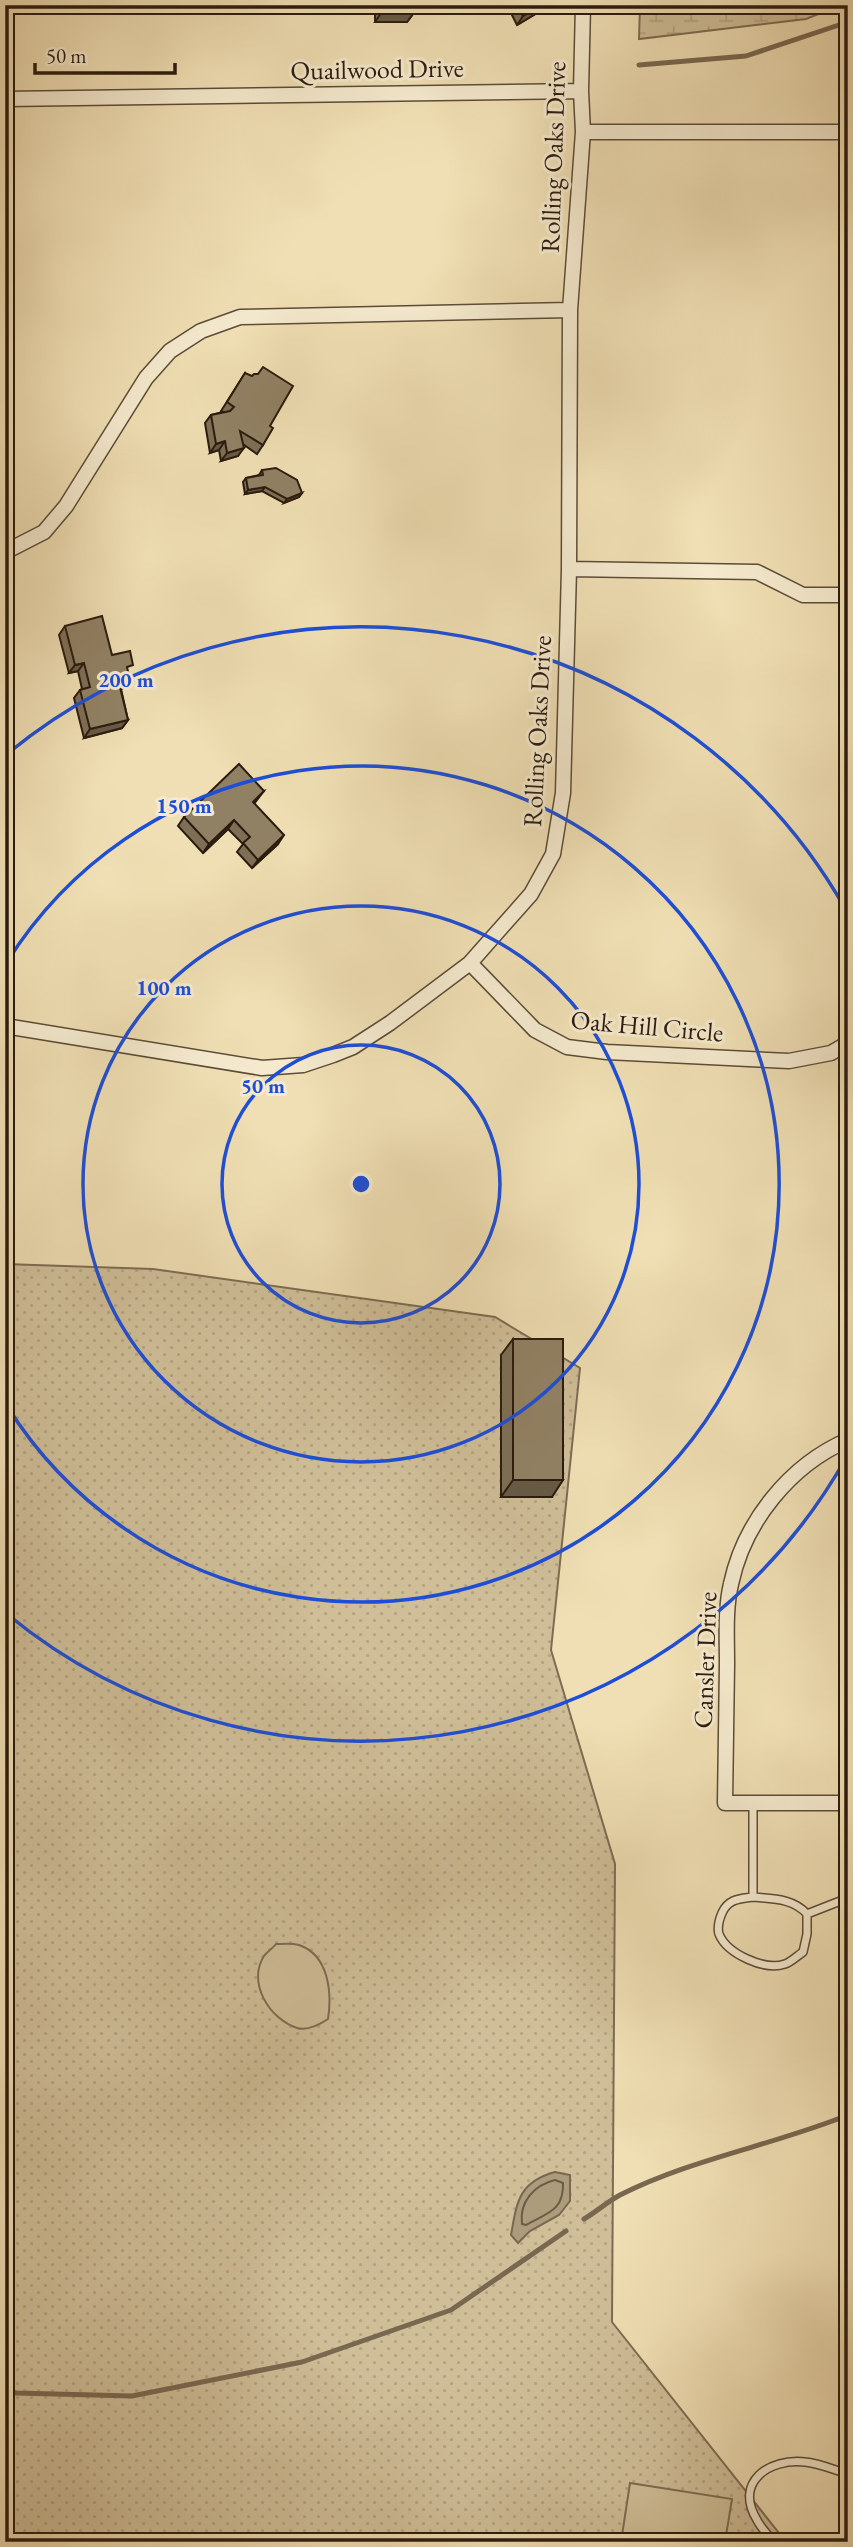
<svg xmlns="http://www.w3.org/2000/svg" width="853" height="2547" font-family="'EB Garamond',serif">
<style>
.grass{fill:url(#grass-dots);stroke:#7d6c53;stroke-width:2}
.wetland{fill:url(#wetland-marsh);stroke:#7d6c53;stroke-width:2}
.pitch{fill:#cfbe98;stroke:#7d6c53;stroke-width:2}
.water{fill:#ad9c7c;stroke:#796850;stroke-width:2}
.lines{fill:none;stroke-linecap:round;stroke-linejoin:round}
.shore{stroke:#6c5c45;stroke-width:2}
.stream{stroke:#796850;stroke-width:5}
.service-casing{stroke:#5c4c38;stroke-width:10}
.minor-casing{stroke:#5c4c38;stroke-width:17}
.service{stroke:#f5eace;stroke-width:7}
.minor{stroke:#f5eace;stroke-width:14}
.wall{fill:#7d6f56;stroke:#2b1b0e;stroke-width:2}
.shaded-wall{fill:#665a46;stroke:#2b1b0e;stroke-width:2}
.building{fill:#918164;stroke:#2b1b0e;stroke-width:2}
.ring{fill:none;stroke:#1d4ed8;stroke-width:3.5}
.labels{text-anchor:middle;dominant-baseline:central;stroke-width:6;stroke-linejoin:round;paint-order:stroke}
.street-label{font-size:26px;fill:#2b1b0e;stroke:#f5eace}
.centre{fill:#1d4ed8;stroke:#f5eace;stroke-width:3.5}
.ring-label{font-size:21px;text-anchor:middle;font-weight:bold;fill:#1d4ed8;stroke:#f5eace;stroke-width:6;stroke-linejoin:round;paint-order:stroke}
</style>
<defs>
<pattern id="grass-dots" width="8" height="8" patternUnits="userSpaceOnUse" patternTransform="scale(1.75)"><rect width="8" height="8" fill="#cfbe98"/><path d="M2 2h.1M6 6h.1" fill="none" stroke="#b2a382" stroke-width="1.8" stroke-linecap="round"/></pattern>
<pattern id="wetland-marsh" width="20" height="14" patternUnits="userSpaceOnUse" patternTransform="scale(1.75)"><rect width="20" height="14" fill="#cfbe98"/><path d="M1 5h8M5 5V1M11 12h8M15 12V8" fill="none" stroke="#b2a382"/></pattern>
</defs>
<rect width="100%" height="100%" fill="#f0dfb4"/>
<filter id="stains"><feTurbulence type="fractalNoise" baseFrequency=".00286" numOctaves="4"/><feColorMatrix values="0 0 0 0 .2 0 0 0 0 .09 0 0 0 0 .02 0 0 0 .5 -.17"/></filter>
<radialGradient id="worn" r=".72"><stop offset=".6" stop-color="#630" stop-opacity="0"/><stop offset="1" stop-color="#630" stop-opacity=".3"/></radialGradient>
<!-- grass -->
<path class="grass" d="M5,1264L153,1269L495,1317L580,1368L551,1650L615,1864L612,2322L786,2542H5Z"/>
<!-- wetland -->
<path class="wetland" d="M640,5H841L806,19L639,39Z"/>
<!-- pitch -->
<path class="pitch" d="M276,1944C283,1944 292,1943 299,1945C329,1955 332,1993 328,2019C319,2025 307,2031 297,2028C269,2019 247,1982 264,1956C267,1952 273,1948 276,1944Z
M630,2483L732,2499L725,2542H621Z"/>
<!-- water -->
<path class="water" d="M555,2172L570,2175V2201L559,2215L530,2231L518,2243L511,2235C517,2201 519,2182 555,2172Z"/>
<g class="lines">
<!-- shore -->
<path class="shore" d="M555,2180L563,2183C564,2211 547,2213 526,2225L522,2224C519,2202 534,2185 555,2180Z"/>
<!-- stream -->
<path class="stream" d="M639,65L746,56L848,22
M584,2219C596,2212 607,2202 620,2195C691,2159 774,2145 848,2115
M5,2388L16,2393L132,2396L302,2362L451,2310L566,2231"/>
<!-- service casing -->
<g class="service-casing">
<path id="service" d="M753,1803V1897
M753,1897C772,1899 793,1898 807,1914V1934L803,1952C797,1956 791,1962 785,1964C765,1971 727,1954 719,1934C717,1927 719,1920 722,1913C728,1899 739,1899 753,1897Z
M807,1914L848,1898
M774,2542C768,2535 761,2528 757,2520C734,2482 769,2458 805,2462C819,2463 834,2470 848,2474"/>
</g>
<!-- minor casing -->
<g class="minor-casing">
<path id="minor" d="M5,99L581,91
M583,132H848
M5,552L44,532L66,506L146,378L170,351L201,331L240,317L570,310
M569,569L757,572L803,595H848
M470,963L535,1030L567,1047L607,1052L789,1061L831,1053L848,1043
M5,1026L262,1068L303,1065L333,1055L353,1047L390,1023L470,963L531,894L553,854L563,793L569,569L570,310L583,132L581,91L583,5
M848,1440C790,1465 744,1522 731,1584C725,1609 727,1638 727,1664C726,1710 726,1757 725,1803H848"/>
</g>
<!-- service -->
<use href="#service" class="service"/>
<!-- minor -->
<use href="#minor" class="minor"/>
</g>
<!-- wall -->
<path class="wall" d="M329,5H413V14L407,22H375V7H329Z
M511,5H542L537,13L517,25L511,13Z
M245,373L270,426L263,445L257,454L244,445L238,456L221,461L219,450L210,453L205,423L211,415L223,412L221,411Z
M262,470L302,493L299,497L284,503L262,491L245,494L243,482L246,478L259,475Z
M65,626L112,655L128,673L130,680L124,688L121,689L128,720L122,728L84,738L74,698L80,690L82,689L78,671L69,673L59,635Z
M264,791L254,804L278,844L252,868L237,852L243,844L228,829L203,853L178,826L184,817Z
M513,1339L552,1497H501V1355Z"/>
<!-- shaded-wall -->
<path class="shaded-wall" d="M330,5H376L375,7H329Z
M541,5H542L537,13L517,25L523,16Z
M381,13L413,14L407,22H375Z
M225,441L219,450L210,453L216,444Z
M244,448L238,456L221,461L227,453Z
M265,487L262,491L245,494L248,490Z
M302,493L299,497L284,503L287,499Z
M84,663L78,671L69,673L75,665Z
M130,680L124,688L113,691L119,683Z
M128,720L122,728L84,738L90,729Z
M234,820L228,829L203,853L209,844Z
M284,835L278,844L252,868L258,860Z
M513,1480H563L552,1497H501Z"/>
<!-- building -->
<path class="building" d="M381,5H413V14L381,13Z
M517,5H541L523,16Z
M263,367L293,386L270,426L273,428L263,445L240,431L244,448L227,453L225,441L216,444L211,415L230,411L234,407L227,402L245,373L252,376L254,374H258Z
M276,468L297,480L302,493L287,499L265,487L248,490L246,478L263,475L262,470Z
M102,616L112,655L130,651L133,665L127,667L130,680L119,683L128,720L90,729L80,690L90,687L84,663L75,665L65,626Z
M239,764L264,791L253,802L284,835L258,860L243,843L250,837L234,820L209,844L184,817Z
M513,1339H563V1480H513Z"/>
<!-- distance rings -->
<g class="ring">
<circle cx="361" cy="1184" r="139"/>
<circle cx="361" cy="1184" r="278"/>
<path d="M7 962A418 418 0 1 1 7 1406"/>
<path d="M846 1458A557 557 0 0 1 7 1614M7 754A557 557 0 0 1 846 910"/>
</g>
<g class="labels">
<!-- street labels -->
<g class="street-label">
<text transform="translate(377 69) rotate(-1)">Quailwood Drive</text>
<text transform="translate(553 157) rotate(-88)">Rolling Oaks Drive</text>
<text transform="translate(537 731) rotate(-87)">Rolling Oaks Drive</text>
<text transform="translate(647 1026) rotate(5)">Oak Hill Circle</text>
<text transform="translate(705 1660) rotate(-88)">Cansler Drive</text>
</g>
</g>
<circle cx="361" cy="1184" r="10" class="centre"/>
<g class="ring-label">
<text x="126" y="687">200 m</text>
<text x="184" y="813">150 m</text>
<text x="164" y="995">100 m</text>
<text x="263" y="1093">50 m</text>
</g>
<!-- margin -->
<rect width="853" height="2547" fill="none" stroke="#f0dfb4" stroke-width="28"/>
<rect x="7" y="7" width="839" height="2533" fill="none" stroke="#2b1b0e" stroke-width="3.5"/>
<rect x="14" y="14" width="825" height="2519" fill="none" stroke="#2b1b0e" stroke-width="2"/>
<!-- scale -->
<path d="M35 63v10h140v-10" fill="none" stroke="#2b1b0e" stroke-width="3.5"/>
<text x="46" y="63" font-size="21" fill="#2b1b0e" stroke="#f5eace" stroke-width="5" paint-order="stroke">50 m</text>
<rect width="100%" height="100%" filter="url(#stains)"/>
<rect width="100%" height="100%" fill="url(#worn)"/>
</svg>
